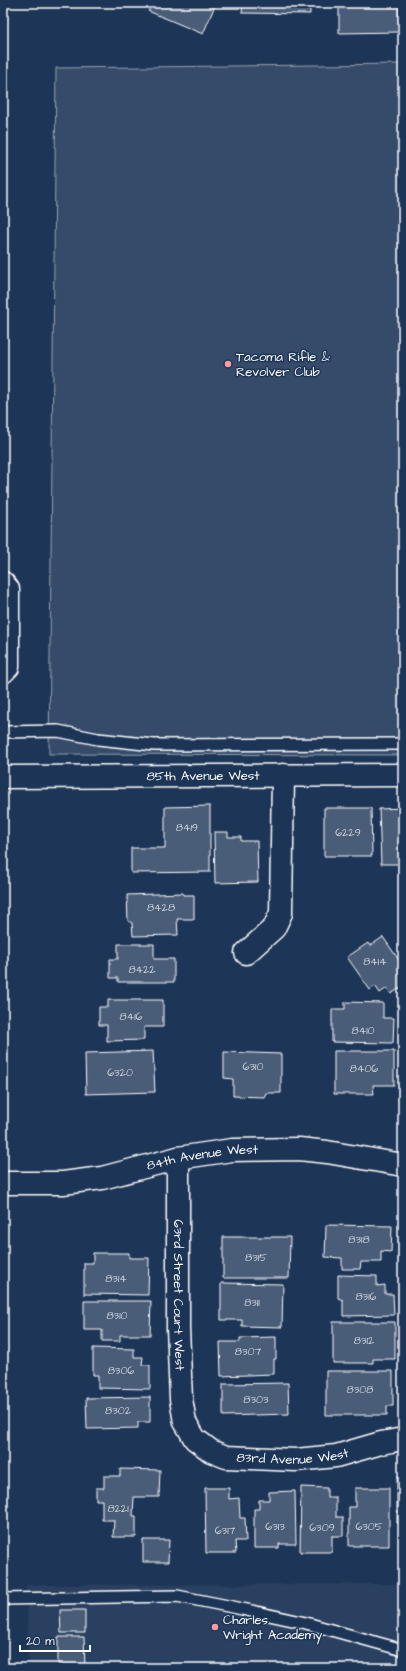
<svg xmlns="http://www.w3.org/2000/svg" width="406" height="1671" font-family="'Architects Daughter',sans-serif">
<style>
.built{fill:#2a4161}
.green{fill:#364b69;stroke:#9aa5b4}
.building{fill:#4a5d79;stroke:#fff}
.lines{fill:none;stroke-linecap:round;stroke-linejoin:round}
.service-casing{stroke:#fff;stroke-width:14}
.minor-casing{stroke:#fff;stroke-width:25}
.tertiary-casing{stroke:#fff;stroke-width:25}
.service{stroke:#1d3557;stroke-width:11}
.minor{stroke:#1d3557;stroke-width:22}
.tertiary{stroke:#1d3557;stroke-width:22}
.poi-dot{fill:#ff9aa2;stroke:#1d3557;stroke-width:1.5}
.labels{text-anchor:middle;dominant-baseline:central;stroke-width:3;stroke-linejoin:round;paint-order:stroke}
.number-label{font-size:11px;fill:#d2d6de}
.poi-label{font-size:13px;fill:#fff;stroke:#1d3557;text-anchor:start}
.street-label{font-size:13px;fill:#fff;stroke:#1d3557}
</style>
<rect width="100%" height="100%" fill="#1d3557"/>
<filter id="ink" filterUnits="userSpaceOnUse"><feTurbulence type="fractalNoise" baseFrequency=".025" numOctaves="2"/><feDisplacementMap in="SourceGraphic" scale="8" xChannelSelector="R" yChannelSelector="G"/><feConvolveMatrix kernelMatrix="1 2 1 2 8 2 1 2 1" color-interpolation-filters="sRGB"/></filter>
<g filter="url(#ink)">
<!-- built -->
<path class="built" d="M403,1584V1668H29L26,1585Z"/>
<!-- green -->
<path class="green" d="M403,64V755L49,754L56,68Z"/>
<!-- building -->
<path class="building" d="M216,3L203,34L148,11L150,8L139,4Z
M243,3H310V14L242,13Z
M339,3H399V32L339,33Z
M210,806V872L131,873V848H165V807Z
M324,808H371L372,856H324Z
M403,808V864H381L379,809Z
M214,832H228V837H241V841H257L258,882L215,883Z
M183,893V895H194V919H177L178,935L133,936L132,923L128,921L127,895Z
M383,937L403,966V986L391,994L387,988L380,993L375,986L370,990L347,957L368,943L370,946Z
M118,944H154V959H174V982H118V978H110V959H118Z
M108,1000H163V1027H144V1040L107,1041V1025H99V1007H108Z
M345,1002L383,1003V1018H394L393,1043L332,1042V1009H345Z
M153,1051L155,1092L86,1094L85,1053Z
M334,1051H394V1085H373L374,1094H334Z
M224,1052L281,1054V1093H266L264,1097L233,1096V1079L224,1078Z
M326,1225L392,1226L391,1252L381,1251V1262H361L360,1269H342V1258L325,1257Z
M223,1237H290L289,1278H223Z
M93,1253H129V1258H149L148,1295L84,1294V1263H93Z
M338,1275L377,1276V1286L385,1285V1294H393L394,1315L343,1316V1300L338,1298Z
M221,1283L283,1284L282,1327L242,1326V1320H221Z
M84,1301H151L150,1335H120V1341H102V1330H84Z
M333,1322H395V1359H373V1363H333Z
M276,1337V1359H274V1374L221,1376L220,1342H240V1338Z
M93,1348L134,1349V1357H143L142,1365H150V1389L98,1388V1375H93Z
M326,1371H393V1406H387V1415H326Z
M288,1383L289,1414L223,1416V1384Z
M150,1397V1422H138V1428L87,1429L86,1398Z
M120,1469L160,1470L159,1497H134L133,1516H136V1537H113L114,1520H102V1500H96V1488H104V1476H120Z
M397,1477H403V1551H400V1523H397Z
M301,1487L327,1488V1497H336V1517H343V1536H332V1552H300Z
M205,1488H229V1499L239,1498L240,1518H245L246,1541H235L236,1553H206Z
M355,1488H389V1546H349V1507H355Z
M295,1491L296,1544H279V1548H254V1509H259V1500H269V1492Z
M143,1540H169L168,1562H143Z
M60,1610H85V1633H61Z
M58,1637H84L85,1668H61V1664H58Z"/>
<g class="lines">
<!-- service casing -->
<g class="service-casing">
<path id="service" d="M3,732L58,731L98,739L154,745L403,744
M3,1599L177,1596L233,1607L306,1623L403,1650"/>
</g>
<!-- minor casing -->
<g class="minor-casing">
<g id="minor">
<path id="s1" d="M3,777L403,775"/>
<path d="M246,953L274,928L281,913L283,775"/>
<path id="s2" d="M178,1158V1328L181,1399L185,1422L195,1439L211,1451L226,1457L296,1460L336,1456L381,1443L403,1439"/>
<path id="s3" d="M3,1183H63L102,1178L178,1158L232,1150L299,1149L327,1152L403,1165"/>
</g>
</g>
<!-- tertiary casing -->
<g class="tertiary-casing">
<path id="tertiary" d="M3,583L8,589V667L3,672"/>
</g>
<!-- service -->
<use href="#service" class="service"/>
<!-- minor -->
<use href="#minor" class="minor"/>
<!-- tertiary -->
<use href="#tertiary" class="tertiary"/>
</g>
</g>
<!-- markers -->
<g class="poi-dot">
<circle cx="228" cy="364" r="4"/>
<circle cx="215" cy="1627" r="4"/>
</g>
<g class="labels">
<!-- number labels -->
<g class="number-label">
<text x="187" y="827">8419</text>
<text x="348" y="832">6229</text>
<text x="161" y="907">8428</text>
<text x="375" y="961">8414</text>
<text x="142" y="969">8422</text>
<text x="131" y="1016">8416</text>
<text x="363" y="1030">8410</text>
<text x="253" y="1066">6310</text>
<text x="364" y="1068">8406</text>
<text x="120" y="1072">6320</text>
<text x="359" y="1239">8318</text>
<text x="256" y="1257">8315</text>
<text x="116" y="1278">8314</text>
<text x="366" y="1296">8316</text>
<text x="252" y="1302">8311</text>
<text x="117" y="1315">8310</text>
<text x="364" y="1340">8312</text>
<text x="248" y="1351">8307</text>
<text x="121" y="1370">8306</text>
<text x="360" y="1389">8308</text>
<text x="256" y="1399">8303</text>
<text x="118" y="1410">8302</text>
<text x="118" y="1508">8221</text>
<text x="275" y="1526">6313</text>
<text x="369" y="1526">6305</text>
<text x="322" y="1527">6309</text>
<text x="225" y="1530">6317</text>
</g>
<!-- poi labels -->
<g class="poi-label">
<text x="236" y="357">Tacoma Rifle &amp;<tspan x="236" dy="15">Revolver Club</tspan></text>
<text x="223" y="1620">Charles<tspan x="223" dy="15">Wright Academy</tspan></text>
</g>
<!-- street labels -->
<g class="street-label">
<text stroke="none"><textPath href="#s1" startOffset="200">85th Avenue West</textPath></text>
<text stroke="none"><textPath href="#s3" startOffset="202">84th Avenue West</textPath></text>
<text stroke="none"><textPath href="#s2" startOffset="137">63rd Street Court West</textPath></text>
<text stroke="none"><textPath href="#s2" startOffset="387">83rd Avenue West</textPath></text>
</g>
</g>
<!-- margin -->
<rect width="406" height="1671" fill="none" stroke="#1d3557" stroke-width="16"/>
<rect x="8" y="8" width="390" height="1655" fill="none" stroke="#fff" stroke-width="1.5" filter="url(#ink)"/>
<!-- scale -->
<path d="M20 1645v6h70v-6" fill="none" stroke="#ffffff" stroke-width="2"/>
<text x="26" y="1645" font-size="12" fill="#ffffff" stroke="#1d3557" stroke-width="3" paint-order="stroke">20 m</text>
</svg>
